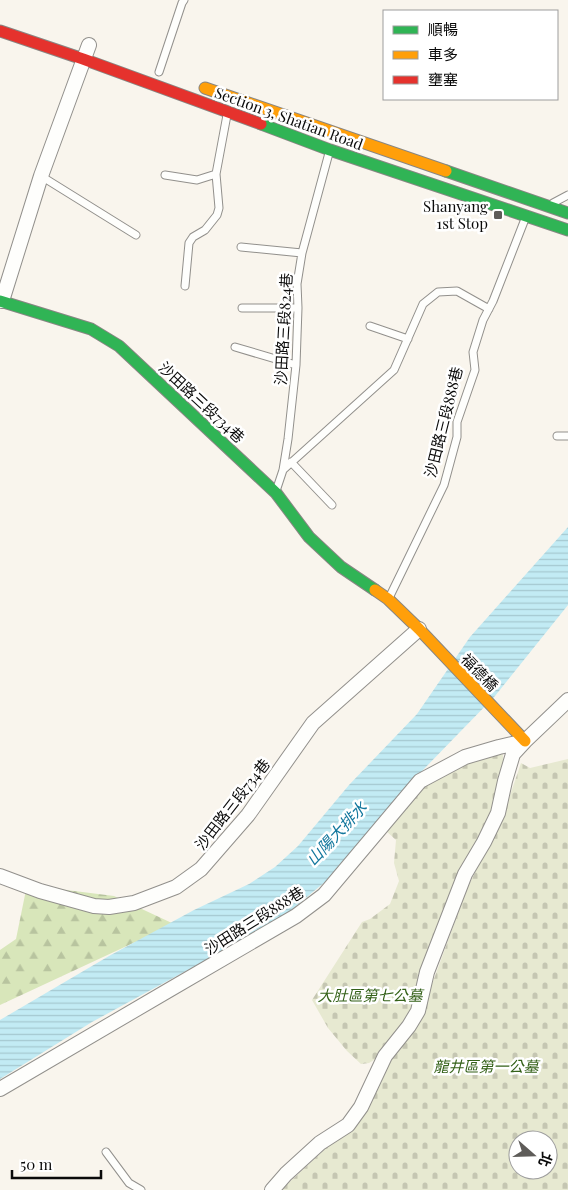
<svg xmlns="http://www.w3.org/2000/svg" width="568" height="1190" font-family="'Playfair Display','Noto Sans TC',serif">
<style>
.forest{fill:url(#forest-firs)}
.cemetery{fill:url(#cemetery-stones);fill-rule:evenodd}
.water{fill:url(#water-rules)}
.lines{fill:none;stroke-linecap:round;stroke-linejoin:round}
.lane-casing{stroke:#92908c;stroke-width:9}
.street-casing{stroke:#92908c;stroke-width:16}
.fast-casing{stroke:#888683;stroke-width:13}
.slow-casing{stroke:#888683;stroke-width:13}
.jam-casing{stroke:#888683;stroke-width:13}
.lane{stroke:#fefefc;stroke-width:7}
.street{stroke:#fefefc;stroke-width:14}
.fast{stroke:#30b455;stroke-width:11}
.slow{stroke:#ff9f0a;stroke-width:11}
.jam{stroke:#e5322d;stroke-width:11}
.poi-dot{fill:#5e5c59;stroke:#fff;stroke-width:2}
.labels{text-anchor:middle;dominant-baseline:central;stroke-width:5;stroke-linejoin:round;paint-order:stroke}
.street-label{font-size:15px;fill:#0a0a0a;stroke:#fff}
.poi-label{font-size:15px;fill:#0a0a0a;stroke:#fff;text-anchor:end}
.park-label{font-size:15px;font-style:italic;fill:#35621a;stroke:#fff}
.water-label{font-size:16px;font-style:italic;fill:#12779d;stroke:#fff}
</style>
<defs>
<pattern id="forest-firs" width="22" height="20" patternUnits="userSpaceOnUse" patternTransform="scale(1.25)"><rect width="22" height="20" fill="#d8e6ba"/><path d="M5 1l3.5 6h-7zM16 11l3.5 6h-7z" fill="#b8c49f"/></pattern>
<pattern id="cemetery-stones" width="16" height="16" patternUnits="userSpaceOnUse" patternTransform="scale(1.25)"><rect width="16" height="16" fill="#e7e9d1"/><path d="M2 7V4a2 2 0 0 1 4 0v3zM10 15v-3a2 2 0 0 1 4 0v3z" fill="#c5c6b2"/></pattern>
<pattern id="water-rules" width="6" height="5" patternUnits="userSpaceOnUse" patternTransform="scale(1.25)"><rect width="6" height="5" fill="#c2ebf4"/><path d="M0 2.5h6" fill="none" stroke="#a5c8d0"/></pattern>
</defs>
<rect width="100%" height="100%" fill="#f9f5ed"/>
<!-- forest -->
<path class="forest" d="M27,885L114,896L174,924L0,1005V950L16,939Z"/>
<!-- cemetery -->
<path class="cemetery" d="M502,753C507,763 499,787 497,799L410,1020L379,1057L369,1063L361,1064L347,1051L328,1028L312,1000L362,922L370,919L390,904L399,881L394,863L396,840L386,831L425,785L456,766Z
M568,759V1190H281L368,1109L382,1081L392,1055L417,1025L467,889L504,813L521,763L530,768ZM518,1140H548V1170H518Z"/>
<!-- water -->
<path class="water" d="M568,527V605L495,696L423,770L344,866L289,912L217,954L92,1022L0,1079V1020L109,956L194,910L249,884L275,867L298,846L349,785L417,714L470,637Z"/>
<g class="lines">
<!-- lane casing -->
<g class="lane-casing">
<path id="lane" d="M159,72L182,3L184,0
M165,175L197,180L216,174
M41,176L136,235
M553,203L568,195
M241,247L302,253
M185,286L189,243L193,237L205,230L217,215L219,208L216,174L227,115
M242,308H298
M370,326L408,339
M235,347L296,365
M557,436H568
M291,462L332,505
M283,470L394,370L423,304L438,292L457,291L489,309
M276,491L283,470L288,439L296,365L298,308L297,284L302,253L329,153
M389,598L444,485L457,437V422L475,370L473,352L483,320L493,301L525,219
M106,1152L129,1183L141,1190"/>
</g>
<!-- street casing -->
<g class="street-casing">
<path id="street" d="M2,301L41,176L89,45
M0,876L40,891L94,906L109,907L134,903L176,887L201,869L248,815L313,723L419,629
M0,1089L169,990L296,916L324,895L420,781L465,757L499,747L525,741
M272,1190L286,1174L320,1143L348,1125L361,1107L385,1056L409,1026L418,1011L427,972L465,874L484,842L498,813L505,781L513,754L525,741L568,700"/>
</g>
<!-- fast casing -->
<g class="fast-casing">
<path id="fast" d="M261,124L330,150L568,230
M446,171L568,213
M0,301L91,329L119,346L276,493L309,537L341,567L375,590"/>
</g>
<!-- slow casing -->
<g class="slow-casing">
<path id="slow" d="M205,88L446,171
M375,590L388,599L419,629L525,741"/>
</g>
<!-- jam casing -->
<g class="jam-casing">
<path id="jam" d="M0,31L83,59L261,124"/>
</g>
<!-- lane -->
<use href="#lane" class="lane"/>
<!-- street -->
<use href="#street" class="street"/>
<!-- fast -->
<use href="#fast" class="fast"/>
<!-- slow -->
<use href="#slow" class="slow"/>
<!-- jam -->
<use href="#jam" class="jam"/>
</g>
<!-- markers -->
<rect class="poi-dot" x="493" y="210" width="10" height="10" rx="2.5"/>
<g class="labels">
<!-- street labels -->
<g class="street-label">
<text transform="translate(289 118) rotate(20)">Section 3, Shatian Road</text>
<text transform="translate(283 329) rotate(-87)">沙田路三段824巷</text>
<text transform="translate(202 402) rotate(43)">沙田路三段734巷</text>
<text transform="translate(443 422) rotate(-76)">沙田路三段888巷</text>
<text transform="translate(480 672) rotate(46)">福德橋</text>
<text transform="translate(232 804) rotate(-52)">沙田路三段734巷</text>
<text transform="translate(254 920) rotate(-32)">沙田路三段888巷</text>
</g>
<!-- poi labels -->
<g class="poi-label">
<text x="488" y="206">Shanyang<tspan x="488" dy="17">1st Stop</tspan></text>
</g>
<!-- park labels -->
<g class="park-label">
<text x="370" y="995">大肚區第七公墓</text>
<text x="486" y="1066">龍井區第一公墓</text>
</g>
<!-- water labels -->
<g class="water-label">
<text transform="translate(336 833) rotate(-47)">山陽大排水</text>
</g>
</g>
<!-- legend -->
<rect x="383" y="10" width="175" height="90" fill="#ffffff" stroke="#9d9d9d"/>
<rect x="393" y="26" width="25" height="8" fill="#30b455" stroke="#9d9d9d"/>
<text x="428" y="35" font-size="15" fill="#0a0a0a">順暢</text>
<rect x="393" y="51" width="25" height="8" fill="#ff9f0a" stroke="#9d9d9d"/>
<text x="428" y="60" font-size="15" fill="#0a0a0a">車多</text>
<rect x="393" y="76" width="25" height="8" fill="#e5322d" stroke="#9d9d9d"/>
<text x="428" y="85" font-size="15" fill="#0a0a0a">壅塞</text>
<!-- north arrow -->
<g transform="translate(533 1155) rotate(110)"><circle r="24" fill="#ffffff" stroke="#9d9d9d"/>
<path d="M0-4L9 19L0 12L-9 19Z" fill="#5e5c59"/>
<text y="-8" font-size="14" font-weight="bold" text-anchor="middle" fill="#0a0a0a">北</text>
</g>
<!-- scale -->
<path d="M12 1170v8h89v-8" fill="none" stroke="#0a0a0a" stroke-width="2.5"/>
<text x="20" y="1170" font-size="15" fill="#0a0a0a" stroke="#ffffff" stroke-width="4" paint-order="stroke">50 m</text>
</svg>
